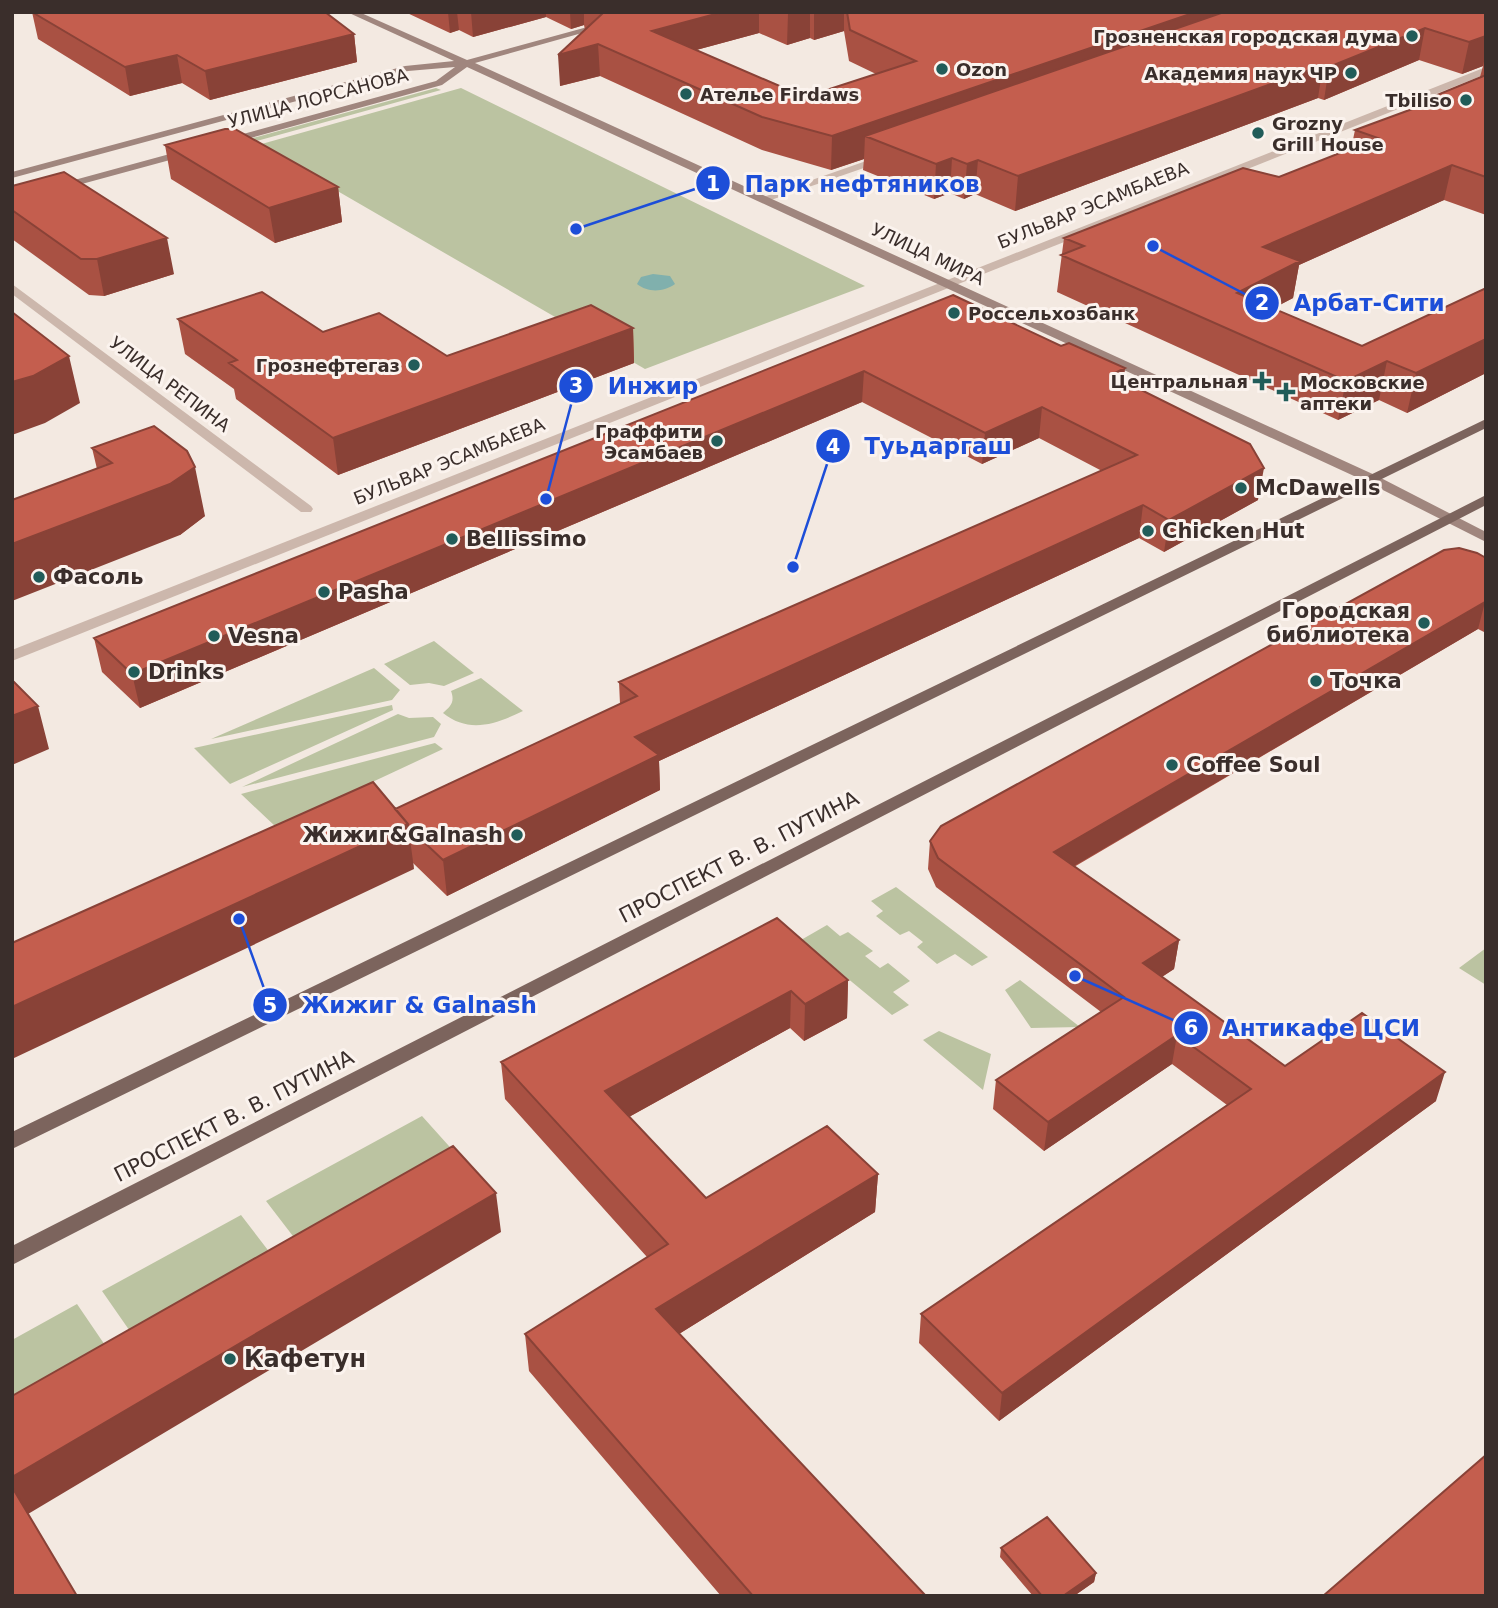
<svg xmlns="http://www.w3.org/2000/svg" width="1498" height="1608" font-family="'DejaVu Sans',sans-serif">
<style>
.green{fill:#bbc3a1}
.water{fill:#80b0ad}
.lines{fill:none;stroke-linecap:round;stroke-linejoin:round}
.pedestrian{fill:#ccb7ac;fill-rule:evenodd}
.minor{fill:#ccb7ac;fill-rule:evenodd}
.secondary{fill:#a0867e;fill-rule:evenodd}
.primary{fill:#7c645d;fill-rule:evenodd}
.wall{fill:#a95143;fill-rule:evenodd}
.shaded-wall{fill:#894237}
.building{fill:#c45e4e;stroke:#894237;stroke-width:2}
.poi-dot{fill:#215c59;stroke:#fbf3ee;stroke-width:2.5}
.labels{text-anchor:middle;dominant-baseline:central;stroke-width:6;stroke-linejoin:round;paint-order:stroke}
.far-poi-label{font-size:18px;font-weight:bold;fill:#3a2e2b;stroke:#fbf3ee;text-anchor:end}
.far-street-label{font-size:18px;fill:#3a2e2b;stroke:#fbf3ee}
.poi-label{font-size:21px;font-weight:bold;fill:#3a2e2b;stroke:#fbf3ee;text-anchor:start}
.street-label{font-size:21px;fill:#3a2e2b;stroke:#fbf3ee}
.near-poi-label{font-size:24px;font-weight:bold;fill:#3a2e2b;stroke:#fbf3ee;text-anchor:start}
.leader{fill:none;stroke:#1d4ed8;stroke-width:2.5}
.callout-dot{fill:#1d4ed8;stroke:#fbf3ee;stroke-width:2.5}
.mark-label{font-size:21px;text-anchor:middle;font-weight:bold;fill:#fff}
.callout-label{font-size:23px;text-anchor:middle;font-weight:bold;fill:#1d4ed8;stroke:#fbf3ee;stroke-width:6;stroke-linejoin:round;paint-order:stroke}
</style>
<rect width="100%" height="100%" fill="#f3e9e1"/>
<!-- green -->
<path class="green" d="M436,88L441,90L253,142L249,139Z
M461,88L865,286L645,369L258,145Z
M434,641L474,673L444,686L429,683L410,685L384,664Z
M374,668L400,690L392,700L211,739Z
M481,678L523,711C496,724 469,734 443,713C451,706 455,702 451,691Z
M392,705L393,710L230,784L194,748Z
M398,714L409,718L433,717L441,724L434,737L242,787Z
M435,743L443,749L276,827L241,794Z
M896,887L988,957L972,966L955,954L937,964L917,947L923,942L909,931L900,935L876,916L883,911L871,901Z
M827,925L840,936L848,932L873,951L865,956L880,968L888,963L910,981L893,992L909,1005L892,1015L801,940Z
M1486,948V985L1459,968Z
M1020,980L1080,1027L1031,1028L1005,990Z
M939,1031L991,1054L983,1090L923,1040Z
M422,1116L457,1155L299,1244L266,1201Z
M241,1215L274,1258L134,1337L102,1291Z
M77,1304L109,1351L12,1405V1340Z"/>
<!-- water -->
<path class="water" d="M653,274L670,276L675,284C664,292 648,293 637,284L641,277Z"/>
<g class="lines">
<!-- pedestrian -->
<path class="pedestrian" d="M1486,67V74L12,661V650Z"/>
<!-- minor -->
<path class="minor" d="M886,154L891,157L890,159L768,201L758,199Z
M12,284L311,506L313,509L311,512H301L12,294Z"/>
<!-- secondary -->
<path class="secondary" d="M347,12H359L467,60L642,12H657L475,63L1377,476L1486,532V542L1367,482L467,67L442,85L225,145L221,144V140L436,81L455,67L408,71L12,178V172L405,66L454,61Z
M188,149L193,152L192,154L12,203V197Z"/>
<!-- primary -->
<path class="primary" d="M1486,419V428L12,1149V1132Z
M1486,495V505L12,1265V1246Z"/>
</g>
<!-- wall -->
<path class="wall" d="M32,12L354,34L357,62L210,100L182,83L130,96L38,39Z
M405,12H1217V15L1486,12V215L1444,200L1299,265L1293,298L1273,308L1362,346L1486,288V373L1407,413L1379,400L1338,420L1057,292L1064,238L1279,177L1351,149L1355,130L1426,104L1427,99L1480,77L1483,66L1462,74L1419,60L1324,100L1318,98L1015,211L975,194L964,199L950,193L934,199L863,170L864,159L831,170L762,150L600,76L560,86L585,30L584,25L571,29L546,17L473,37L459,30L450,33ZM844,31L849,61L876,74L805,97L696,50L759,33L787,45L810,38L814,40Z
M165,145L338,187L342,222L275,243L171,179Z
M12,186L174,274L104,296L89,295L12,239Z
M953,295L1061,346L1125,368L1123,381L1258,500L1164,552L1139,538L659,761L660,790L447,896L413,863L414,869L395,809L620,704L619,682L1102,471L1039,438L982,464L862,402L140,708L102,672L94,638Z
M178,319L323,332L447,356L633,328L634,363L338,475L236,399L234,389L185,354Z
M92,448L205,516L180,535L97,469Z
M1486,558V633L1478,629L1074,867L1179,940L1174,969L1162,977L1285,1066L1436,1101L999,1421L919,1343L921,1314L1227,1105L1172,1064L1044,1151L993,1109L996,1080L1101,1012L936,887L928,869L930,841Z
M777,918L848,980L847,1018L804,1041L790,1028L629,1117L706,1198L878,1174L875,1212L679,1334L926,1596H721L529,1371L525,1334L647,1257L505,1099L501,1062Z
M1001,1548L1096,1573L1094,1582L1074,1596H1033L1000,1557Z"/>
<!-- shaded-wall -->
<path class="shaded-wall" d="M448,12H457L459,30L450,33Z
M471,12H546V17L473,37Z
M570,12H584V25L571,29Z
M723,12H759V33L652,62V31Z
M794,12H810V38L787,45L788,14Z
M814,12H844V31L814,40Z
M1196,12H1217L1214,35L865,136L864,159L831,170L832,136Z
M1425,28L1419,60L1324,100L1329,67Z
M354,34L357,62L210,100L205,71Z
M1486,36V53L1483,66L1462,74L1469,42Z
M598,44L600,76L560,86L558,55Z
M177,55L182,83L130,96L125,67Z
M1323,65L1318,98L1015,211L1018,176Z
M952,158L950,193L934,199L936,164Z
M978,160L975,194L964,199L967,164Z
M1452,165L1444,200L1299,265L1293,298L1231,331L1237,293L1263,247Z
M338,187L342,222L275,243L269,208Z
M167,238L174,274L104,296L97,259Z
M633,328L634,363L338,475L333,438Z
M1486,339V373L1407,413L1416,373Z
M69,356L80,403L45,423L12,435V382Z
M1387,361L1379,400L1338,420L1346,381Z
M1125,368L1121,399L1111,375Z
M864,371L862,402L140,708L132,674Z
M1042,407L1039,438L982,464L985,433Z
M195,467L205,516L180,535L12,601V544Z
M1264,468L1258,500L1164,552L1169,520Z
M1143,505L1139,538L659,761L660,790L447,896L443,860L635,737Z
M1485,602L1478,629L1050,880L1054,852Z
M38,706L49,749L12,765V716Z
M408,824L414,869L12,1059V1007Z
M1179,940L1174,969L1138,992L1143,963Z
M848,980L847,1018L804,1041L805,1004Z
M791,991L790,1028L607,1129L605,1091Z
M1177,1035L1172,1064L1044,1151L1048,1122Z
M1445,1072L1436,1101L999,1421L1002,1393Z
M878,1174L875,1212L658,1347L656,1309Z
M496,1193L501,1232L23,1517L12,1491V1477Z
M1096,1573L1094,1582L1074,1596H1063Z"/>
<!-- building -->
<path class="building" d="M32,12H325L354,34L205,71L177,55L125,67Z
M601,12H723L652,31L805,97L916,61L850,30L847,12H1196L832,136L762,117L598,44L558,55L603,13Z
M1224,12H1486V36L1469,42L1425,28L1329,67L1323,65L1018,176L978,160L967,164L952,158L936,164L865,136Z
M1486,75V177L1452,165L1263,247L1300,261L1237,293L1362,346L1486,288V339L1416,373L1387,361L1346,381L1061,255L1084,246L1064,238L1243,168L1279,177L1378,138L1355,130L1434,101L1427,99Z
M225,129H235L338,187L269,208L165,145Z
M64,172L167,238L97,259H81L12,210V186Z
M262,292L323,332L379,313L447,356L591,305L633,328L333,438L229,363L237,360L178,319Z
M953,295L1061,346L1069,343L1125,368L1111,375L1250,444L1264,468L1169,520L1143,505L635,737L659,755L443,860L408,827V824L395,809L637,696L619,682L1137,455L1042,407L985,433L864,371L132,674L94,638Z
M12,312L69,356L33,376L12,382Z
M154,426L187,451L195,467L170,484L12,544V500L112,463L92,448Z
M1459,548L1477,553L1486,558V603L1485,602L1054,852L1179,940L1143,963L1285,1066L1362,1013L1445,1072L1002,1393L921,1314L1251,1089L1177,1035L1048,1122L996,1080L1124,997L938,858L930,841L941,826L1444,550Z
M12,680L38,706L12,716Z
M373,782L408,824L12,1007V943Z
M777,918L848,980L805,1004L791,991L605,1091L706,1198L827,1126L878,1174L656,1309L926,1596H753L525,1334L668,1244L501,1062Z
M453,1146L496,1193L12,1477V1396Z
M1486,1455V1596H1323Z
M12,1487L77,1596H12Z
M1047,1517L1096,1573L1063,1596H1042L1001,1548Z"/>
<!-- markers -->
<g class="poi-dot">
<circle cx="1412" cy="36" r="7"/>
<circle cx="942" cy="69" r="7"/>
<circle cx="1351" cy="73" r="7"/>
<circle cx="686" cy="94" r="7"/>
<circle cx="1466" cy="100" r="7"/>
<circle cx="1258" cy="133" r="7"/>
<circle cx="954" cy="313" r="7"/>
<circle cx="414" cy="365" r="7"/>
<path d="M1258.5 370.5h7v7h7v7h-7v7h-7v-7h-7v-7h7z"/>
<path d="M1282.5 381.5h7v7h7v7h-7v7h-7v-7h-7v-7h7z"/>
<circle cx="717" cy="441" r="7"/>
<circle cx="1241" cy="488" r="7"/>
<circle cx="1148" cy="531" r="7"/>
<circle cx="452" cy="539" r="7"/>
<circle cx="39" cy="577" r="7"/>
<circle cx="324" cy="592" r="7"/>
<circle cx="1424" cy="623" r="7"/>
<circle cx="214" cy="636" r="7"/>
<circle cx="134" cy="672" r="7"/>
<circle cx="1316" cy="681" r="7"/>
<circle cx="1172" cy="765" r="7"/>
<circle cx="517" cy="835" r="7"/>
<circle cx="230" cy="1359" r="7"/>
</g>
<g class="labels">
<!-- far-poi labels -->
<g class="far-poi-label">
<text x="1398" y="36">Грозненская городская дума</text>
<text x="956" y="69" text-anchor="start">Ozon</text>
<text x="1337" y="73">Академия наук ЧР</text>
<text x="700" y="94" text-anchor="start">Ателье Firdaws</text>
<text x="1452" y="100">Tbiliso</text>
<text x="1272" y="123" text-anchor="start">Grozny<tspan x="1272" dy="21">Grill House</tspan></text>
<text x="968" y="313" text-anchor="start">Россельхозбанк</text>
<text x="400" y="365">Грознефтегаз</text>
<text x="1248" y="381">Центральная</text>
<text x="1300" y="382" text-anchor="start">Московские<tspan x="1300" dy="21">аптеки</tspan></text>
<text x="703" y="431">Граффити<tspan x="703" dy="21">Эсамбаев</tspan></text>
</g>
<!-- far-street labels -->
<g class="far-street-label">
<text transform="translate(318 98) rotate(-15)">УЛИЦА ЛОРСАНОВА</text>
<text transform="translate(1093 205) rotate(-22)">БУЛЬВАР ЭСАМБАЕВА</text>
<text transform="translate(928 254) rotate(25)">УЛИЦА МИРА</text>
<text transform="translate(170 384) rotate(37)">УЛИЦА РЕПИНА</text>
<text transform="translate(449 461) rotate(-22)">БУЛЬВАР ЭСАМБАЕВА</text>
</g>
<!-- poi labels -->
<g class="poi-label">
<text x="1255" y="488">McDawells</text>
<text x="1162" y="531">Chicken Hut</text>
<text x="466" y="539">Bellissimo</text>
<text x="53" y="577">Фасоль</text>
<text x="338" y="592">Pasha</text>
<text x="1410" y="611" text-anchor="end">Городская<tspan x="1410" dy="24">библиотека</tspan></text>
<text x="228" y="636">Vesna</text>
<text x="148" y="672">Drinks</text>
<text x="1330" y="681">Точка</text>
<text x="1186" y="765">Coffee Soul</text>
<text x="503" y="835" text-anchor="end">Жижиг&amp;Galnash</text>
</g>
<!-- street labels -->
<g class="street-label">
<text transform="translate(739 857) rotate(-27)">ПРОСПЕКТ В. В. ПУТИНА</text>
<text transform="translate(234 1116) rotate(-27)">ПРОСПЕКТ В. В. ПУТИНА</text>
</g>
<!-- near-poi labels -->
<g class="near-poi-label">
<text x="244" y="1359">Кафетун</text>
</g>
</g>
<!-- callouts -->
<path class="leader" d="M576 229L713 183M1153 246L1262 303M546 499L576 386M793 567L833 446M239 919L270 1005M1075 976L1191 1028"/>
<g class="callout-dot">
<circle cx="576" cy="229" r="7"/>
<circle cx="1153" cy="246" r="7"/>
<circle cx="546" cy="499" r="7"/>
<circle cx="793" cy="567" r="7"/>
<circle cx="239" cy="919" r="7"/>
<circle cx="1075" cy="976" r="7"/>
<circle cx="713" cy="183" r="18"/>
<circle cx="1262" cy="303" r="18"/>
<circle cx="576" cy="386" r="18"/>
<circle cx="833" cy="446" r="18"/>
<circle cx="270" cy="1005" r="18"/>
<circle cx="1191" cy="1028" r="18"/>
</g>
<g class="mark-label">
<text x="713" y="191">1</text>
<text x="1262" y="310">2</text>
<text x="576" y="393">3</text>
<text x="833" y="454">4</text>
<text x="270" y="1013">5</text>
<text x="1191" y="1035">6</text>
</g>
<g class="callout-label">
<text x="862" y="192">Парк нефтяников</text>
<text x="1369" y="311">Арбат-Сити</text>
<text x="653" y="394">Инжир</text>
<text x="938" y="454">Туьдаргаш</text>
<text x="419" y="1013">Жижиг &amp; Galnash</text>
<text x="1321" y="1036">Антикафе ЦСИ</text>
</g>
<!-- border -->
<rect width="1498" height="1608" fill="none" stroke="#3a2e2b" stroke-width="28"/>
</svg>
